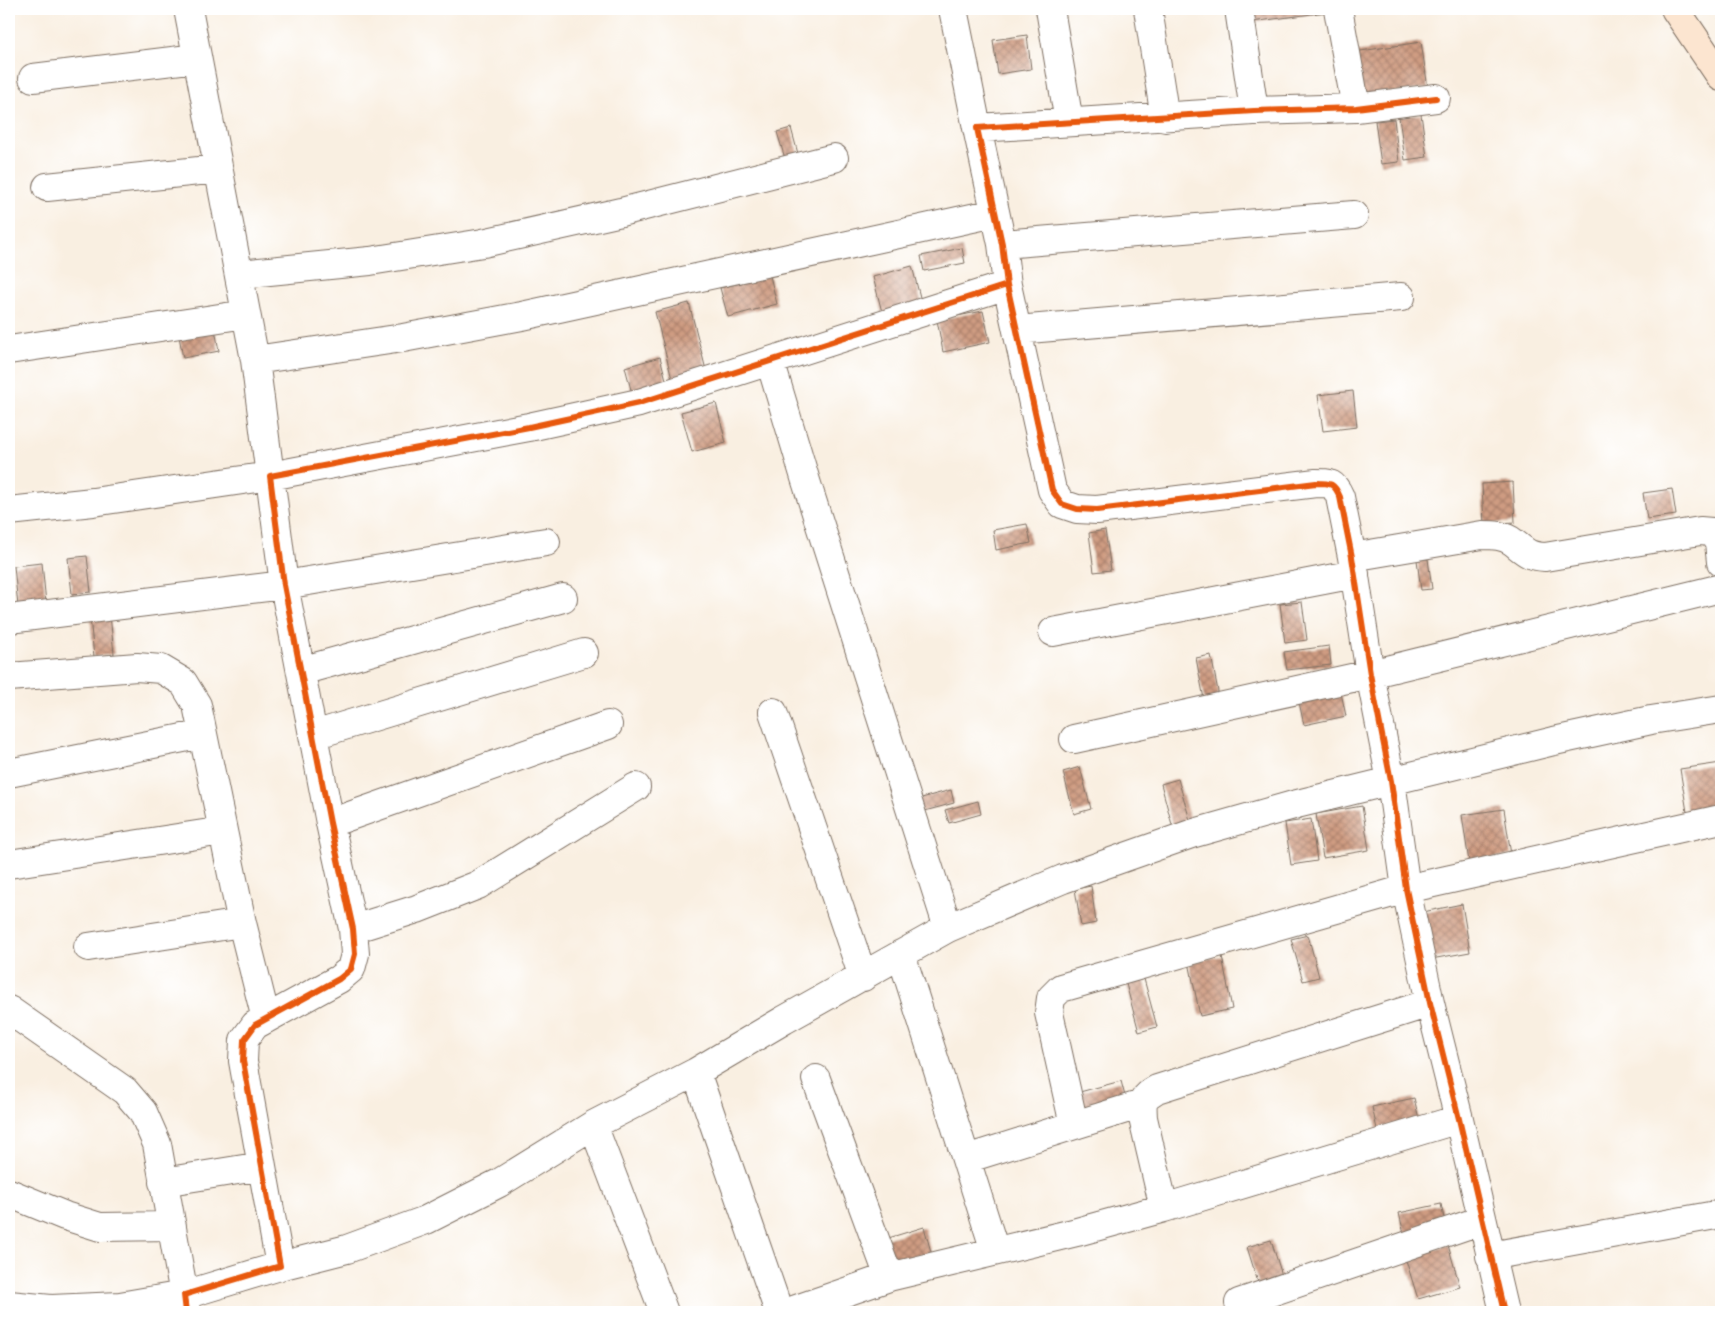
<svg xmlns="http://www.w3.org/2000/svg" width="1730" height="1321" font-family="Kalam,sans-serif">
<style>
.building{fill:url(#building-cross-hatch)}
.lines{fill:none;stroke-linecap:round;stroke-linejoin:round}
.street-casing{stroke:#7e6f62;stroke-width:30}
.secondary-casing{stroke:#7e6f62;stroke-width:30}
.street{stroke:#fff;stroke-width:28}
.secondary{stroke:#fce5d0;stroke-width:28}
.cycleway-casing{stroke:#fff;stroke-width:9}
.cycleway{stroke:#e8590c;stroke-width:6}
</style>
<defs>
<pattern id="building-cross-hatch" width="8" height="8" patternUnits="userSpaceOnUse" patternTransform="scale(1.25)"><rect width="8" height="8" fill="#cf9c82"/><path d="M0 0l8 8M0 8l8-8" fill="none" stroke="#a97f6a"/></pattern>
</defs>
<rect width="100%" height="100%" fill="#fff"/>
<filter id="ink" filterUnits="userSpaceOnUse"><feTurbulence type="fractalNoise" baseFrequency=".02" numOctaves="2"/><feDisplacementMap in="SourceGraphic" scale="10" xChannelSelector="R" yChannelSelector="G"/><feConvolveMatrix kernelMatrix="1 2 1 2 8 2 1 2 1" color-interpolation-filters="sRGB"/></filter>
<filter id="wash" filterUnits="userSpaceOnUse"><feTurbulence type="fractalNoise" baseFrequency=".0096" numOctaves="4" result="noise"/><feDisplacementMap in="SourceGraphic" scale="20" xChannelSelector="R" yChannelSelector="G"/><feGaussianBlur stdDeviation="1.12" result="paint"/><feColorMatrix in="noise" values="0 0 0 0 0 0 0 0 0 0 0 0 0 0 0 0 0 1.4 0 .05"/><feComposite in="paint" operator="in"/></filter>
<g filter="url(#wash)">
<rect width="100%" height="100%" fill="#f9efe1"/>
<g id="blocks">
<!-- building -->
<path class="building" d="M1242,9H1326L1327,12L1244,23Z
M1027,35L1031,69L998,74L993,40Z
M1421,42L1428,88L1360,98L1354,52Z
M1421,114L1427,157L1405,160L1399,117Z
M1394,119L1399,162L1381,164L1375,121Z
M791,128L800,161L787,165L777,132Z
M962,248L965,263L924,271L921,256Z
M912,266L922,305L883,316L873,277Z
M770,276L777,304L728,317L720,288Z
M689,303L707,374L673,383L655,312Z
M983,311L990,342L943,352L937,320Z
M215,329L219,351L183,358L179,336Z
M660,357L669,391L634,401L625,367Z
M1353,391L1357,427L1323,431L1318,395Z
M716,403L726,443L692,452L681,412Z
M1513,482L1515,522L1484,524L1482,484Z
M1672,489L1676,515L1647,519L1643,493Z
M1027,524L1031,543L996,550L993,530Z
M1105,530L1111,570L1094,572L1089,533Z
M87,556L91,592L72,594L68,558Z
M1428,559L1432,589L1421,590L1417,560Z
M42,563L46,603L18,606L14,566Z
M1302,602L1307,640L1285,643L1280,604Z
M110,615L114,654L94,657L90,617Z
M1329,646L1331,665L1287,670L1284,652Z
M1211,655L1220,702L1205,704L1196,658Z
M1341,693L1346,716L1304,725L1299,702Z
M1721,763V807L1687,812L1680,769Z
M1080,767L1091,809L1074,814L1063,772Z
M1178,779L1192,827L1174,832L1161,784Z
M951,790L954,803L921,812L918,799Z
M978,801L981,814L949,823L945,810Z
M1362,806L1369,850L1323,858L1316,814Z
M1504,809L1511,855L1469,862L1462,815Z
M1311,819L1317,861L1291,865L1285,823Z
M1091,886L1096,923L1081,926L1075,889Z
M1462,904L1470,952L1431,959L1423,912Z
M1308,935L1319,977L1303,981L1291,939Z
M1222,956L1232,1009L1200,1016L1189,962Z
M1144,979L1157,1027L1139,1032L1126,984Z
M1121,1081L1126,1100L1081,1112L1076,1093Z
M1414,1098L1419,1119L1377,1129L1372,1107Z
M1441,1204L1446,1228L1405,1238L1399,1213Z
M924,1227L933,1259L892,1272L882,1240Z
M1271,1240L1285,1285L1261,1292L1247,1247Z
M1448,1245L1460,1287L1418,1299L1405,1257Z"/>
</g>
</g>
<g filter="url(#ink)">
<use href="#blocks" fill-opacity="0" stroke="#7e6f62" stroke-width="1"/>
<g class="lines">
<!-- street casing -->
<g class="street-casing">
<path id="street" d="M953,9L977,128
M1050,9L1069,122
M1148,9L1165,118
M1239,9L1254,111
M1338,9L1356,108
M33,78L197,58
M1436,98L1356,108L1254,111L977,128L1002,244L1007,285L1052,490L1062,504L1077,509L1097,510L1316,483C1331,483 1334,483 1340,497L1352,557L1370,674L1391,781L1406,889L1430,1003L1459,1119L1504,1312
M47,187L218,169
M1002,244L1354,215
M239,274L370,261L483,243L621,212L834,158
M1017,330L1401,297
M9,350L246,314
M255,360L403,338L522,316L995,213
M770,361L805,478L948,928
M9,511L93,502L270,476L255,360L188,9
M1352,557L1482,535C1493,535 1504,535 1513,542C1526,552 1528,556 1545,557L1700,531L1712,532L1719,543L1721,562
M9,619L284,585L546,542
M1053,632L1355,574
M301,671L563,598
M9,677L137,667L161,669L183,682L197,705L242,923L266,1019
M773,712L863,977
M314,735L584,653
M1074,739L1370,674L1721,588
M9,773L203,734
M330,823L608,725
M9,864L223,831
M353,929L417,909L478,885L636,787
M88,947L242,923
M901,954L995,1251
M9,1010L125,1091L143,1112L157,1144L184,1295L120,1306L51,1309L9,1305
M696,1072L779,1312
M816,1079L889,1277
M593,1125L664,1312
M1074,1125L1049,1013L1051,998L1061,988L1406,889L1721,819
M966,1159L1142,1104
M163,1182L262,1166
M9,1193L65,1216L100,1227L172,1226
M1164,1208L1143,1118C1142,1100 1142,1098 1157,1089L1430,1003
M1490,1256L1721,1214
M280,1266L347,1249L426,1220L499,1183L593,1125L696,1072L784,1020L948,928L1063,879L1191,834L1297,804L1554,741L1651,720L1721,709
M1239,1303L1482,1220
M186,1312L184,1295L280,1266L243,1061L244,1040L255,1025L339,979L351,969L355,954L353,929L330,823L284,585L270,476L529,427L639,403L1007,285
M788,1312L889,1277L1077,1232L1164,1208L1459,1119"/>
</g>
<!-- secondary casing -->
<g class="secondary-casing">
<path id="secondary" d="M1675,9L1721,77"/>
</g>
<!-- street -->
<use href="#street" class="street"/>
<!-- secondary -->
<use href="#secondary" class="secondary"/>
<!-- cycleway casing -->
<g class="cycleway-casing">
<path id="cycleway" d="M1436,98L1356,108L1254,111L977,128L1002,244L1007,285L1052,490L1062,504L1077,509L1097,510L1316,483C1331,483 1334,483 1340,497L1352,557L1370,674L1391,781L1406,889L1430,1003L1459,1119L1504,1312
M186,1312L184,1295L280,1266L243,1061L244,1040L255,1025L339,979L351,969L355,954L353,929L330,823L284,585L270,476L529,427L639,403L1007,285"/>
</g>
<!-- cycleway -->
<use href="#cycleway" class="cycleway"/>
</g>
</g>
<!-- margin -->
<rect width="1730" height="1321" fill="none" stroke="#fff" stroke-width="30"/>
</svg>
